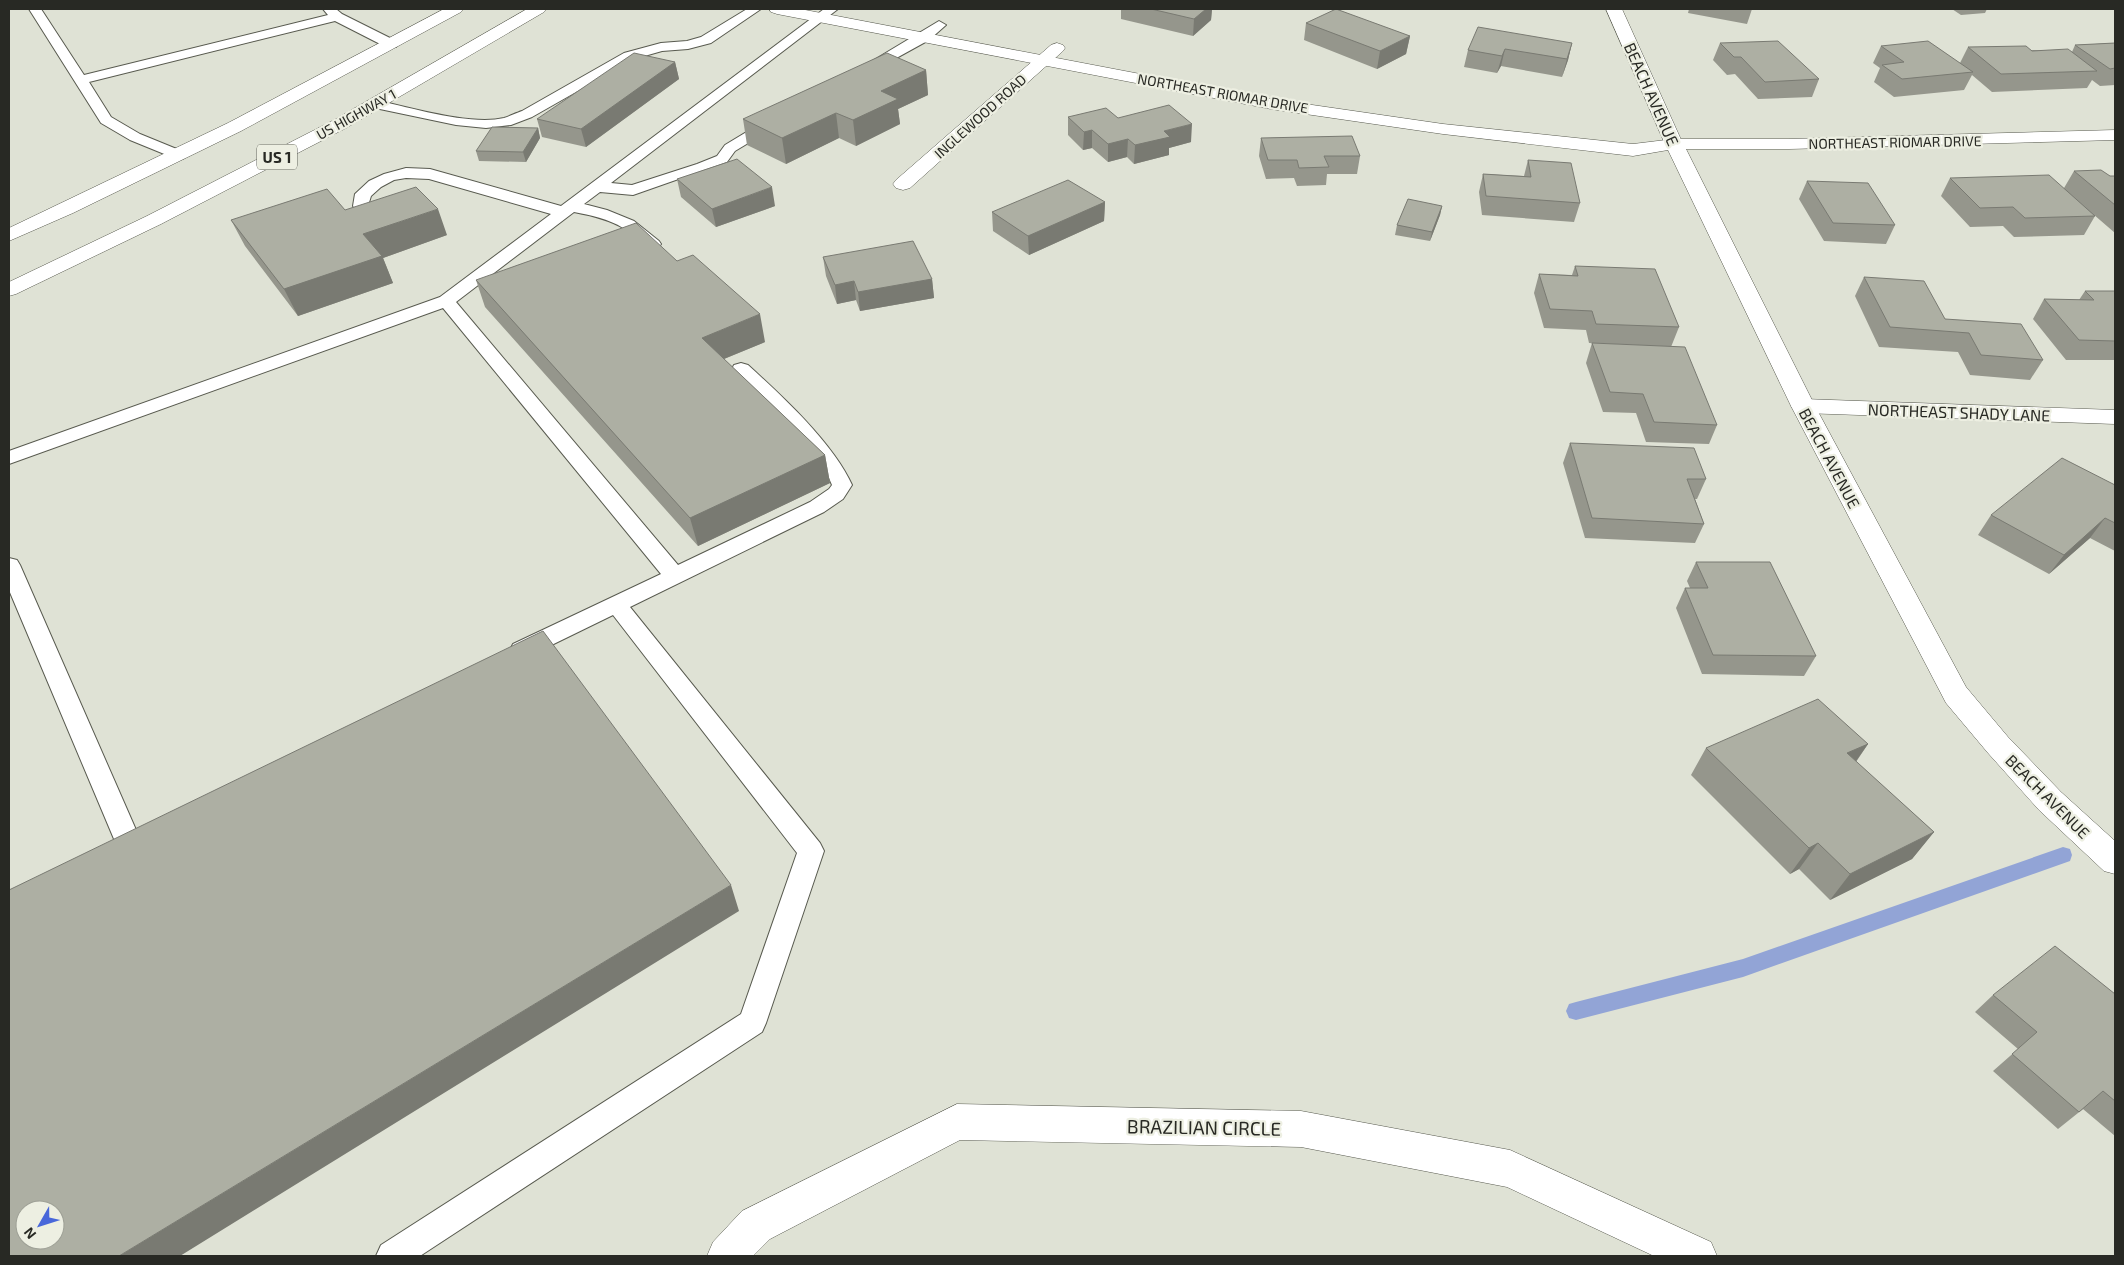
<svg xmlns="http://www.w3.org/2000/svg" width="2124" height="1265" font-family="'Exo 2',sans-serif">
<style>
.lines{fill:none;stroke-linecap:round;stroke-linejoin:round}
.stream{fill:#92a4d6;fill-rule:evenodd}
.service-casing{stroke:#585a4f;stroke-width:2}
.minor-casing{stroke:#585a4f;stroke-width:1}
.tertiary-casing{stroke:#585a4f;stroke-width:1}
.primary-casing{stroke:#585a4f;stroke-width:1}
.service{fill:#fff;fill-rule:evenodd}
.minor{fill:#fff;fill-rule:evenodd}
.tertiary{fill:#fff;fill-rule:evenodd}
.primary{fill:#fff;fill-rule:evenodd}
.wall{fill:#95968c}
.shaded-wall{fill:#797a72}
.building{fill:#adafa3;stroke:#797a72;fill-rule:evenodd}
.labels{text-anchor:middle;dominant-baseline:central;stroke-width:4.5;stroke-linejoin:round;paint-order:stroke}
.far-street-label{font-size:14px;fill:#282924;stroke:#edefe2}
.shield{fill:#edefe2;stroke:#63645d;stroke-width:1}
.shield-label{font-size:15px;font-weight:bold;fill:#282924}
.street-label{font-size:16px;fill:#282924;stroke:#edefe2}
.near-street-label{font-size:19px;fill:#282924;stroke:#edefe2}
</style>
<rect width="100%" height="100%" fill="#dfe2d5"/>
<g class="lines">
<!-- stream -->
<path class="stream" d="M2063,847L2070,849L2072,855L2070,861L1743,977L1576,1020L1569,1018L1566,1011L1569,1004L1576,1002L1743,959Z"/>
<!-- service casing -->
<g class="service-casing">
<path id="service" d="M29,9H41L84,75L328,15L323,9H336L342,14L396,41L398,44L396,47H386L335,21L89,82L111,117L140,134L184,152L187,155L184,158L179,160L130,140L101,123Z
M747,9H761L711,43L688,49L662,51L634,59L532,117L511,125L486,128L456,125L375,108L370,107L368,104L370,101L375,100C409,107 470,126 504,118C510,116 516,113 522,111L624,53L661,43L687,41L701,37Z
M824,9H838L611,183L632,185L697,164L717,156L725,145L768,119H778L780,122L778,125L735,151L727,162L633,195L600,192L584,204L607,210L634,221L659,241L661,244L659,247C644,251 635,235 623,228C609,219 590,215 574,212L456,302L678,565L810,502L829,489L832,485L826,471L771,406L734,373L732,369L734,365L741,363L748,365C782,396 833,443 852,485L843,499L824,512L630,607L820,843L824,851L766,1023L762,1032L420,1256H376L381,1245L741,1014L797,853L613,615L529,656L521,658L513,656L510,650L513,644L661,574L443,308L9,464V451L440,297L551,214L429,179L406,178L394,180L381,187L371,196L367,209H355L353,206L355,194L369,181L384,174L406,168L430,169L561,206Z
M939,21L946,25L929,40L871,72L866,73L859,69Z
M9,558L17,560L20,565L140,839L136,847L127,850L118,847L114,839L9,590Z"/>
</g>
<!-- minor casing -->
<g class="minor-casing">
<path id="minor" d="M1606,9H1622L1683,144L1680,148L1674,149L1668,148L1665,144Z
M1057,43L1063,45L1065,48L1063,51L910,188L903,190L896,188L893,184L896,180L1051,45Z
M1803,399L2115,410V424L1803,413L1795,411L1791,406L1795,401Z
M957,1104L1301,1111L1510,1150L1711,1242L1717,1256H1654L1507,1187L1301,1147L960,1140L770,1239L753,1256H707L713,1242L742,1211Z"/>
</g>
<!-- tertiary casing -->
<g class="tertiary-casing">
<path id="tertiary" d="M769,9H800L1271,99L1443,124L1633,144L1674,139H1789L2115,130V140L1789,149H1686L1815,406L1966,687L2008,737L2061,792L2115,841V874L2104,871L2039,810L1988,753L1946,703L1791,406L1668,150L1633,156L1443,134L1271,109L777,14L771,12Z"/>
</g>
<!-- primary casing -->
<g class="primary-casing">
<path id="primary" d="M444,9H463L461,12L241,131L73,213L9,241V228L228,123Z
M527,9H546L544,12L346,128L161,224L16,294L9,296V282L147,216L334,120Z"/>
</g>
<!-- service -->
<use href="#service" class="service"/>
<!-- minor -->
<use href="#minor" class="minor"/>
<!-- tertiary -->
<use href="#tertiary" class="tertiary"/>
<!-- primary -->
<use href="#primary" class="primary"/>
</g>
<!-- wall -->
<path class="wall" d="M1121,9H1212L1211,20L1193,36L1121,19Z
M1689,9H1752L1747,24L1688,13Z
M1952,9H1987L1985,13L1961,15Z
M1306,23L1410,36L1406,54L1377,69L1304,40Z
M1572,43L1568,60L1562,77L1501,66L1497,73L1464,67L1468,50Z
M1720,43L1819,79L1812,97L1758,99L1735,74L1727,75L1713,60Z
M2115,43V85L2100,86L2092,80L2087,88L1992,92L1972,75L1964,90L1894,97L1874,82L1880,68L1873,63L1881,46L1960,63L1968,47L2072,52L2075,45Z
M675,62L679,79L586,147L542,137L537,119Z
M926,70L928,95L898,109L900,124L856,146L839,138L786,164L747,145L743,119Z
M1068,117L1118,118L1191,142L1169,148V155L1134,164L1127,157L1108,162L1092,148L1083,150L1068,135Z
M538,128L540,138L526,162L479,161L476,151Z
M1261,138L1360,156L1357,174H1327L1326,185L1297,186L1294,178L1266,179L1259,156Z
M1528,160L1580,203L1574,222L1482,215L1479,192L1483,174L1524,176Z
M2074,171L2110,176H2115V233L2093,214L2095,216L2084,235L2014,237L2003,226L1970,227L1941,196L1950,178L2064,188Z
M677,179L775,206L716,227L681,197Z
M1807,181L1895,225L1886,244L1824,241L1799,199Z
M1105,202L1104,221L1029,255L993,231L992,212Z
M1442,206L1440,215L1430,241L1395,235L1397,225Z
M345,210L447,235L383,258L393,283L298,316L245,246L231,220Z
M823,257L932,279L934,298L860,311L856,300L837,304L826,276Z
M1575,266L1679,327L1671,347L1589,343L1586,330L1544,328L1534,293L1539,274L1572,275Z
M1864,277L1945,319L2043,360L2030,380L1970,375L1958,352L1879,347L1855,296Z
M476,280L765,342L724,359L825,455L830,483L698,546L485,307Z
M2085,291H2115V360H2066L2033,319L2044,299L2079,300Z
M1592,343L1717,425L1709,444L1646,442L1636,413L1603,412L1586,363Z
M1570,443L1706,479L1697,499H1695L1704,524L1695,543L1585,538L1563,463Z
M2115,485V551L2090,538L2049,574L1978,535L1991,515Z
M1696,562L1816,656L1804,676L1702,674L1676,608L1685,588H1690L1687,581Z
M1868,744L1856,762L1934,832L1912,859L1830,900L1799,869L1790,874L1691,775L1706,748Z
M2115,994V1136L2083,1109L2058,1129L1993,1071L2018,1049L1975,1012L1993,995Z"/>
<!-- shaded-wall -->
<path class="shaded-wall" d="M1206,9H1212L1211,20L1193,36L1194,19Z
M1410,36L1406,54L1377,69L1380,51Z
M1572,43L1568,60L1562,77L1567,59Z
M1505,49L1501,66L1497,73L1502,56Z
M675,62L679,79L586,147L581,129Z
M926,70L928,95L898,109L900,124L856,146L853,120L881,91Z
M836,113L839,138L786,164L782,138Z
M1192,124L1191,142L1169,148V155L1134,164L1135,145L1164,131Z
M538,128L540,138L526,162L523,152Z
M1092,130V148L1083,150L1084,132Z
M1128,139L1127,157L1108,162V144Z
M772,187L775,206L716,227L712,209Z
M1105,202L1104,221L1029,255L1028,236Z
M1442,206L1440,215L1430,241L1432,232Z
M438,209L447,235L383,258L393,283L298,316L284,289L363,234Z
M932,279L934,298L860,311L858,292Z
M854,281L856,300L837,304L835,285Z
M760,314L765,342L709,365L702,338Z
M825,455L830,483L698,546L690,518Z
M2105,518L2090,538L2049,574L2064,555Z
M1868,744L1849,771L1847,753Z
M1934,832L1912,859L1830,900L1850,874Z
M1818,843L1799,869L1790,874L1809,848Z
M731,885L739,911L180,1256H119Z"/>
<!-- building -->
<path class="building" d="M1151,9H1206L1194,19Z
M1336,9L1410,36L1380,51L1306,23Z
M1478,27L1572,43L1567,59L1505,49L1502,56L1468,50Z
M1778,41L1819,79L1765,82L1741,57H1734L1720,43Z
M1928,41L1973,72L1902,79L1882,65L1904,62L1881,46Z
M2115,43V68L2110,69L2075,45Z
M2026,46L2032,51L2068,49L2097,71L2001,74L1968,47Z
M634,53L675,62L581,129L537,119Z
M887,53L926,70L881,91L898,99L853,120L836,113L782,138L743,119Z
M1169,105L1192,124L1164,131L1170,137L1135,145L1128,139L1108,144L1092,130L1084,132L1068,117L1106,108L1118,118Z
M492,127L538,128L523,152L476,151Z
M1352,136L1360,156H1324L1329,167L1299,168L1297,160H1268L1261,138Z
M737,159L772,187L712,209L677,179Z
M1528,160L1571,163L1580,203L1486,196L1483,174L1531,177Z
M2101,170L2110,176H2115V205L2074,171Z
M2049,175L2095,216L2025,218L2013,207L1980,208L1950,178Z
M1068,180L1105,202L1028,236L992,212Z
M1807,181L1868,183L1895,225L1833,223Z
M416,187L438,209L363,234L382,256L284,289L231,220L327,189L345,210Z
M1408,199L1442,206L1432,232L1397,225Z
M636,223L677,261L693,255L760,314L702,338L825,455L690,518L476,280Z
M913,241L932,279L858,292L854,281L835,285L823,257Z
M1575,266L1655,269L1679,327L1596,324L1592,311L1550,309L1539,274L1578,276Z
M1864,277L1924,281L1945,319L2021,324L2043,360L1981,355L1969,333L1890,327Z
M2085,291H2115V341L2079,340L2044,299L2094,300Z
M1592,343L1685,347L1717,425L1654,422L1643,394L1610,392Z
M1570,443L1694,448L1706,479H1687L1704,524L1592,518Z
M2062,458L2115,485V523L2105,518L2064,555L1991,515Z
M1696,562H1770L1816,656L1713,655L1685,588H1708Z
M543,631L731,885L119,1256H9V890ZM25,1210H55V1240H25Z
M1818,699L1868,744L1847,753L1934,832L1850,874L1818,843L1809,848L1706,748Z
M2055,946L2115,994V1101L2103,1091L2079,1112L2012,1054L2037,1032L1993,995Z"/>
<g class="labels">
<!-- far-street labels -->
<g class="far-street-label">
<text transform="translate(1223 93) rotate(10)">NORTHEAST RIOMAR DRIVE</text>
<text transform="translate(356 114) rotate(-29)">US HIGHWAY 1</text>
<text transform="translate(980 116) rotate(-42)">INGLEWOOD ROAD</text>
<text transform="translate(1895 142) rotate(-1)">NORTHEAST RIOMAR DRIVE</text>
</g>
<!-- shield labels -->
<rect class="shield" x="257" y="144.5" width="40" height="25" rx="4"/>
<g class="shield-label">
<text x="277" y="157">US 1</text>
</g>
<!-- street labels -->
<g class="street-label">
<text transform="translate(1652 94) rotate(66)">BEACH AVENUE</text>
<text transform="translate(1959 412) rotate(2)">NORTHEAST SHADY LANE</text>
<text transform="translate(1830 458) rotate(62)">BEACH AVENUE</text>
<text transform="translate(2048 796) rotate(45)">BEACH AVENUE</text>
</g>
<!-- near-street labels -->
<g class="near-street-label">
<text transform="translate(1204 1127) rotate(1)">BRAZILIAN CIRCLE</text>
</g>
</g>
<!-- border -->
<rect width="2124" height="1265" fill="none" stroke="#282924" stroke-width="20"/>
<!-- north arrow -->
<g transform="translate(40 1225) rotate(231)"><circle r="24" fill="#edefe2" stroke="#9ea096"/>
<path d="M0-4L9 19L0 12L-9 19Z" fill="#4867da"/>
<text y="-8" font-size="14" font-weight="bold" text-anchor="middle" fill="#282924">N</text>
</g>
</svg>
